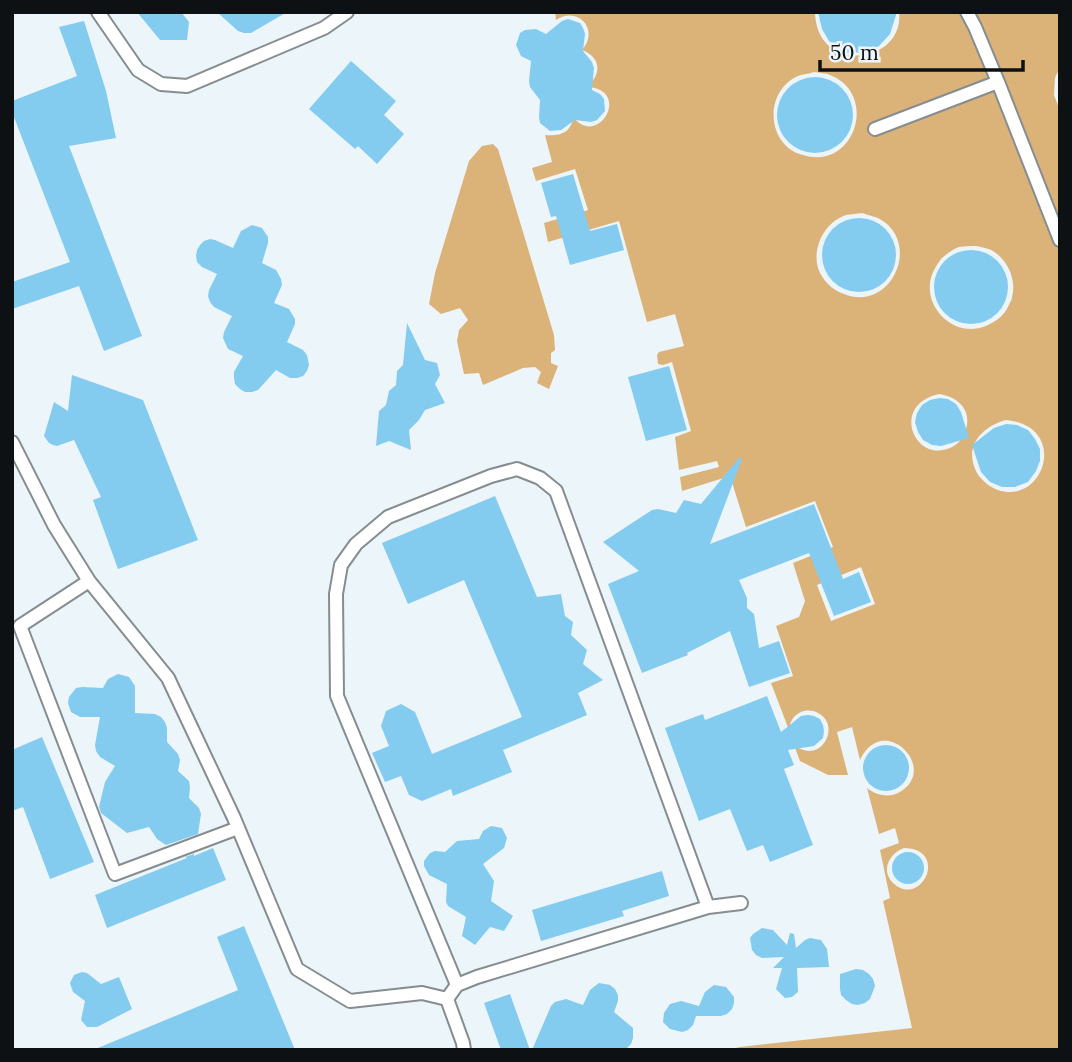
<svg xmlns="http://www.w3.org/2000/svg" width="1072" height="1062" font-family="Lora,serif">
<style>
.forest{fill:#dbb379;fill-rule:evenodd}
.building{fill:#84cbf0}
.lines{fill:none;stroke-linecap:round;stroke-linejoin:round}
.service-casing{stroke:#858d91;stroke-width:16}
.service{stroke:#fff;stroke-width:12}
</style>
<rect width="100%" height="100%" fill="#ecf5f9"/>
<!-- forest -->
<path class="forest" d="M555,12H815C816,76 905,64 899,12H963L997,85L1060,248V586L1058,595L1060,604V1050H727L740,1047L912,1028L883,901L890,898L880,850L899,843L895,828L879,834L867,788C876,795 888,798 898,793C942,770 883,710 860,760L852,727L837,732L848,775H828L800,761L794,745C821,766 842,725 818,713C812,710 807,710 801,712C793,716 790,721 789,730L771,683L793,676L776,626L799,617L805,601L793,563L833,547L815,501L746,527L730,476L682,491L680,477L719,467L717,461L679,470L675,437L691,431L672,362L663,365L658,364L657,355L659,352L684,346L675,314L647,322L619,221L548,242L544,223L588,210L575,169L536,181L532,168L552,162L545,135C559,136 571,134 573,117C599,149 632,89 587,87C602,74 601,57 582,50C600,30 578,5 556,20ZM814,72C819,73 826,73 830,75C879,94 855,171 803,155C794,153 787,148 781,140C767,119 773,87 798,76C803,74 809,74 814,72ZM862,213C867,215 873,216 878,218C923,241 892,313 844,294C832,290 822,280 818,268C812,247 825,222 846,215C851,214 857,214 862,213ZM976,246C981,247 987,248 991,250C1007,258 1017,280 1012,297C1012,300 1009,304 1008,307C1003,317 994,323 983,327C956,336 927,312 930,283C931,274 936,266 941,259C946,254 953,249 959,247C964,246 971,246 976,246ZM939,394C959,397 973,411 965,432C963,439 957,445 950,448C914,463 890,405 939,394ZM1006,420C1070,426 1044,506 998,490C990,487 982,481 977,473C963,447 981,427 1006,420ZM861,567L875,604L831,621L817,585ZM904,848C950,849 921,909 893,883C880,870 890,853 904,848Z
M972,12H1060V67L1055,78L1054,95L1060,111V234Z
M493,144L498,149L554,335L555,350L551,353V363L558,366L549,389L537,383L541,372L535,367L523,368L483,385L479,373L464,374L457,341L459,330L468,320L460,308L441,314L429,304L435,273L469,161L482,146Z"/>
<!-- building -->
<path class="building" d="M137,12H181L189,22L187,40H160Z
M217,12H287L251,33H244L238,31Z
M818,12H897L890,34L879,46L866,52L846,53L829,41L822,29Z
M568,19L580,23L583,28L585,34L583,51L592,62L594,68L592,90L600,94L604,99L605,111L597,120L591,122L575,120L561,130L550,131L540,123L539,117L540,100L530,87L529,81L531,61L521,56L516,45L520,33L525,30L536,29L546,34L562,21Z
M84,21L106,91L116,138L69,146L142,336L104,351L79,286L12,309V282L70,262L12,112V101L77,76L59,27Z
M351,61L396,101L384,115L404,134L377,164L358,146L355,149L309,109Z
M777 115a38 38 0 1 1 76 0a38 38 0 1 1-76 0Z
M573,174L590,231L617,224L624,250L570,265L556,216L551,217L541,183Z
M822 255a37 37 0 1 1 74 0a37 37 0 1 1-74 0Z
M252,225L262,228L268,237V243L262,263L276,270L281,279L282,285L274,303L289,309L295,319V324L287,342L303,350L307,355L309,365L307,371L303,376L297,378H290L276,370L258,390L252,392H245L240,389L235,384L234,378V372L243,356L228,349L223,338L224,332L232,316L214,307L210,302L208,296L209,290L217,274L202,267L197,262L196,256L197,250L200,245L204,241L210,239L215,240L233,248L241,231Z
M934 287a37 37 0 1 1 74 0a37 37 0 1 1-74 0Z
M407,323L425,360L437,363L440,375L435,384L445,403L425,410L419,420L409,430L411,450L389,441L376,446L379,411L386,405L389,391L396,385L397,371L403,365Z
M669,366L687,430L646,441L628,377Z
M72,375L143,400L198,540L118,569L93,500L101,497L74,440L57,446L53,445L49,443L44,436L54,402L68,411Z
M940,398L948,399L956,404L961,412L969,438L941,446L932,445L923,440L918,432L915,422L917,413L922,405L930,400Z
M1006,424L1017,425L1028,430L1035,439L1040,449V461L1036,471L1028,482L1015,487H1002L990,482L981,472L972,445L994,428Z
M739,458L742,459L710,544L814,504L843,579L859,572L871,602L834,616L809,553L739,580L747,598V608L754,614L759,648L779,641L790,673L749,687L730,631L687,653L688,655L642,673L608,584L639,571L603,542L652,510L658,509L676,513L684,500L701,504Z
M495,496L537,597L561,594L565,616L573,622L571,635L587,650L583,664L603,680L578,693L587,715L503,750L512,772L453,796L451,789L422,801L409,795L401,776L385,782L372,753L389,746L381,726L386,711L401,704L415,712L432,754L522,717L464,580L408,604L382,543Z
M118,674L129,677L135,686V713L155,714L161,717L165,722L167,728V742L178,754L180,760L178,771L189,781L190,787L189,798L199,808L201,814L198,834L166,845L157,839L149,827L127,833L101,813L99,807L105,782L115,766L100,757L96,751L95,745L100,717H80L71,712L68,703L69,697L76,688L82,687L103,688L108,679Z
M767,696L781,732L801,716L808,715L814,716L820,719L823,725L824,731L823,738L814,746L788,750L794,765L784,769L813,845L770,862L763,845L747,851L730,809L699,821L665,728L703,714L705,720Z
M42,737L94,862L50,879L23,807L12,811V750Z
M863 768a23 23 0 1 1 46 0a23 23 0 1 1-46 0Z
M491,826L502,828L507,838L504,848L483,864L494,881L491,901L513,916L504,931L490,927L475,945L462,936L466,917L448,906L446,902L447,884L429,875L424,866V861L430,853L435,851L445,852L457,841L479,839L483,831Z
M213,848L226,880L107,928L95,895L187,858L185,857L194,854V856Z
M892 868a16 16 0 1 1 32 0a16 16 0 1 1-32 0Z
M662,871L669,896L622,911L624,916L541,941L532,910Z
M244,926L295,1050H93L238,990L217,937Z
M762,928L773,930L787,945L790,933L794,934L796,948L805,940L810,938L821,940L827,949L829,967L797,968L798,992L792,997L785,998L776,989L782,968H773L784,957L762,958L756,955L752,950L750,938L753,934Z
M856,969L863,970L869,974L873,979L875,986L870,999L865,1003L858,1005L852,1004L846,1000L841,995L840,989V974Z
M82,972L87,973L101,984L119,977L132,1009L97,1027H87L81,1020L85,1001L73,992L70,983L74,975Z
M599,983L610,985L615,989L618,995V1001L614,1012L633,1028V1038L631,1044L625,1050H532L551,1006L555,1002L566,999L583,1005L590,990Z
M714,985L726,987L734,997V1003L732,1009L727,1014L721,1016H696L693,1025L688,1030L682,1032L670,1029L663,1022L664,1013L670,1004L681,1001L699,1006L705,992Z
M510,994L530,1050H501L484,1003Z"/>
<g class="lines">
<!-- service casing -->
<g class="service-casing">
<path id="service" d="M98,12L138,70L161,84L187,86L324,28L347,12
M967,12L975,27L998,82L1060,240
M875,129L998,82
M12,442L54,525L89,581L168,678L234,818L297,969L350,1001L422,993L447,999L463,1043L464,1050
M89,581L20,626L115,874L238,828
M708,907L741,903
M447,999L457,985L477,977L708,907L556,491L540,478L517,469L491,476L388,517L356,544L341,565L336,594L337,696L457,985"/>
</g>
<!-- service -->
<use href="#service" class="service"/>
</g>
<!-- border -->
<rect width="1072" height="1062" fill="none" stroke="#0e1113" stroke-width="28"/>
<!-- scale -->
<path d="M820 60v10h203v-10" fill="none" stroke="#0e1113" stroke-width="3.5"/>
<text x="830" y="60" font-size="21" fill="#0e1113" stroke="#ecf5f9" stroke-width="5" paint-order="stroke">50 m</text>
</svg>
